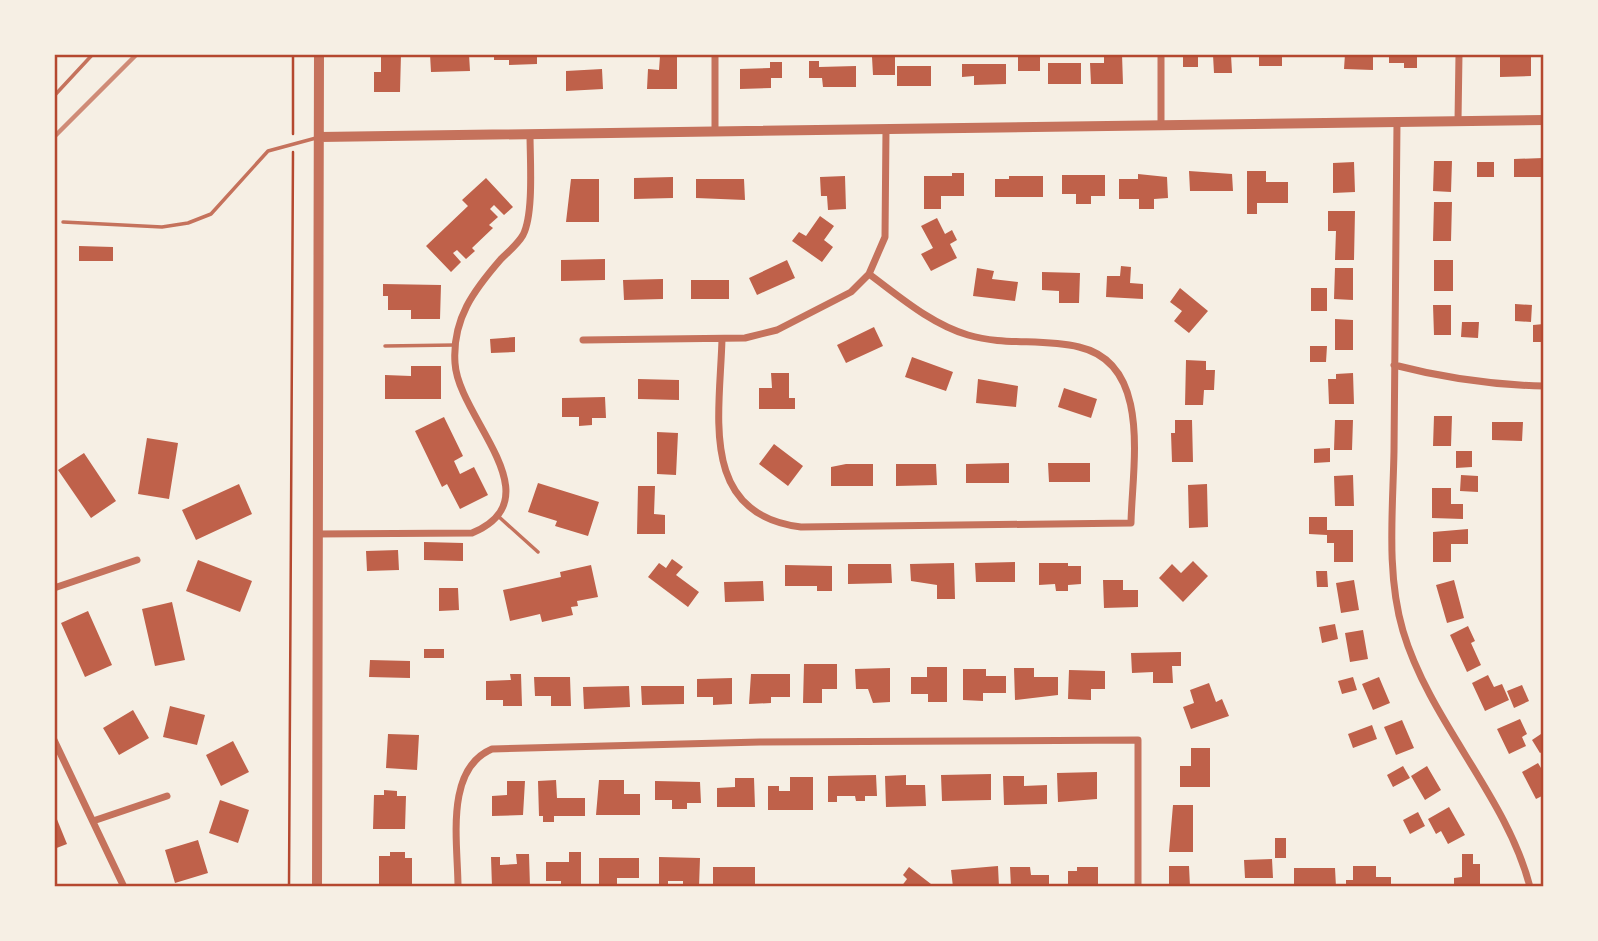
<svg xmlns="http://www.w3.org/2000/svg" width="1598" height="941" font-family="'Sofia Sans Condensed',sans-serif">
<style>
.building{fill:#bf614a}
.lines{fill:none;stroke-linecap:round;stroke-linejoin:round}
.path{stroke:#b5482f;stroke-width:2.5}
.service{stroke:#c5725c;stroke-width:3.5}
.minor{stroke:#c5725c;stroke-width:7}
.tertiary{stroke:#c5725c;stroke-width:10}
.rail{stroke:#cf8b77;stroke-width:4.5}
.neatline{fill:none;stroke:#b5482f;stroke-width:2.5}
</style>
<rect width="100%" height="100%" fill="#f6efe4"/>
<!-- building -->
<path class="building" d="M381,54H401L400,92H374V72H381Z
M430,54H469L470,71L431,72Z
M494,54H537V64L509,65V60H494Z
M1025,54H1040V71H1018V56Z
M1104,54H1122L1123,84H1091L1090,63H1104Z
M1183,54H1198V67H1183Z
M1259,54H1282V66H1259Z
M1345,54H1373V70L1344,69Z
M1389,54H1417V68H1404V63H1389Z
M1213,55H1231L1232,73H1214Z
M660,56H677V89H647L648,69L659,70Z
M1531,56V76L1500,77V57Z
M872,57H895V75H873Z
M809,61H819V67L856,66V87H823L822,78H809Z
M770,62H782V78H771V88L740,89V69L770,68Z
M1048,63H1081V84H1048Z
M962,64H1006V84L974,85V76L962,77Z
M897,66H931V86H897Z
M602,69L603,89L566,91V71Z
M1543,158V177H1514V159Z
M1434,161H1452L1451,192L1433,191Z
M1354,162L1355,192L1333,193V163Z
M1477,162H1494V177H1477Z
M1189,171L1232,174L1233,191H1190Z
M1247,171H1266V182H1288V203H1257V214H1247Z
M952,173H964V196H941V209H924V176H952Z
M1138,174L1167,177L1168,198L1154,199V209H1139V199H1119V179H1138Z
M1062,175H1105V196H1091V204H1076V194H1062Z
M845,176L846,209L828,210L827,196H821L820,177Z
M1009,176H1043V197H995V179H1009Z
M673,177V198L634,199V178Z
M486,178L513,207L504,215L494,205L490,209L498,217L489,225L493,228L472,248L475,251L466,259L457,250L453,253L461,262L451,272L426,246L468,206L462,200Z
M571,179H599V222H566Z
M696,179H744L745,200L696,198Z
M1434,202H1452L1451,241H1433Z
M1328,211H1355L1354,260H1335L1336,231H1328Z
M820,216L834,226L824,240L833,247L822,262L792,241L799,232L806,236Z
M937,218L945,234L952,230L957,240L950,244L957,258L931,271L921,254L933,248L921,226Z
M79,246L113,247V261H79Z
M605,259V280L561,281V260Z
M787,260L795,278L757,295L749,278Z
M1434,260H1453V291H1434Z
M1121,266L1131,267L1130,283L1143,284V299L1106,297L1107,276H1120Z
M977,268L994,271L992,279L1018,282L1015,301L973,296Z
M1335,268H1353V300L1334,299Z
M1042,272L1080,273L1079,303H1059V291L1042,290Z
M663,279V299L624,300L623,280Z
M691,280H729V299H691Z
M383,284L441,285L440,319H411V310H388V296H383Z
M1180,288L1208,311L1189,333L1174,321L1182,311L1170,302Z
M1311,288H1327V311H1311Z
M1515,304L1532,305L1531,322L1515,321Z
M1433,305H1451V335H1434Z
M1335,319L1353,320V350H1335Z
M1462,322H1479L1478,338L1461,337Z
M1544,324V342H1533V325Z
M874,327L883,346L846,363L837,345Z
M515,337V352L491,353L490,339Z
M1310,346H1327L1326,362H1310Z
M912,357L953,372L946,391L905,377Z
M1186,360L1206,361V370H1215L1214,390H1204L1203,405H1185Z
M411,366H441V399H385V375L411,376Z
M771,373H789V398H795V409H759V388H772Z
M1353,373L1354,404H1329L1328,379H1336V374Z
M638,379L679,380V400L638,399Z
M978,379L1018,386L1016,407L976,403Z
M1064,388L1097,399L1091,418L1058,407Z
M605,397L606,418H592V425L579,426V417H562V398Z
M1434,416H1452L1451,446H1433Z
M444,417L463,456L454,461L460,474L474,467L488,495L460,509L447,484L442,487L415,431Z
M1175,420H1192L1193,462H1172L1171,433H1175Z
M1335,420H1353L1352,450H1334Z
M1492,422H1523L1522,441L1492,440Z
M657,432L678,433L676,475L657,474Z
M147,438L178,443L169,499L138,494Z
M774,444L803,466L788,486L759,464Z
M1330,448V462L1314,463V449Z
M1456,451H1472V467L1456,468Z
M84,453L116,501L91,518L58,470Z
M1009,463V483H966V464Z
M1048,463H1090V482H1049Z
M846,464H873V486H831V467Z
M896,464H936L937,485L896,486Z
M1353,475L1354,506H1335L1334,476Z
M1461,475L1478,476V492L1460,491Z
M538,483L599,502L588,536L555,526L557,521L528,512Z
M239,484L252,514L196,540L182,510Z
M1207,484L1208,527L1189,528L1188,485Z
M638,486H655L654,514L665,515V534H637Z
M1432,488H1451V504H1463V519L1432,518Z
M1309,517H1327V530H1353V562H1334V543H1327V535L1309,534Z
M1468,529V544H1451V562H1433V532Z
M424,542L463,543V561L424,560Z
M398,550L399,570L367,571L366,551Z
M672,559L683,567L676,575L699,592L688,607L648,577L659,563L666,568Z
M198,560L252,581L240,612L186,591Z
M1193,561L1208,576L1183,602L1159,578L1172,564L1181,573Z
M1015,562V582H976L975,563Z
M954,563L955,599H937V585L911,581L910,564Z
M1039,563H1068V566H1081V584L1068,585V591H1056L1055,584L1039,585Z
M848,564H891L892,583L848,584Z
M591,565L598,597L577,601L578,606L571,607L573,615L542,622L540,614L510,621L503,590L561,577L560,572Z
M785,565L832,566V591H817V586H785Z
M1316,571H1327L1328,587H1317Z
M1103,580H1123V590H1138V607L1104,608Z
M1354,580L1359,610L1341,613L1336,583Z
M1454,580L1464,618L1447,623L1436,585Z
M763,581L764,601L725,602L724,582Z
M439,588H458L459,610L439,611Z
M172,602L185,660L155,666L142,609Z
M88,611L112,665L85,677L61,623Z
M1335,624L1338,639L1322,643L1319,627Z
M1468,626L1475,641L1471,643L1481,665L1467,672L1450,635Z
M1363,630L1368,659L1350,662L1345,633Z
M424,649H444V658H424Z
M1181,652V666H1172L1173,683H1153V672L1132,673L1131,653Z
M370,660L410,661V678L369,677Z
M804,664H837V689H822V703H803Z
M927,667H947V702H928V694H911V677H927Z
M890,668V702L873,703L868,689H856L855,669Z
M1014,668H1034V677H1058V695L1015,700Z
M963,669H986V676H1006V693H983V701L963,700Z
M1069,670L1105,671V689H1091V700L1068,699Z
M510,674H521L522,706H503V700H486V681L511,680Z
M751,674H790V697H771V703L749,704Z
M1488,675L1494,687L1502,684L1509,700L1485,711L1472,683Z
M534,677H570L571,706H551V696H535Z
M1353,677L1357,690L1342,694L1338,681Z
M1379,677L1390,703L1373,710L1362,684Z
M732,678V704L713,705V697H697V679Z
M1209,683L1216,702L1222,699L1229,716L1191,729L1183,707L1194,703L1190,690Z
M1522,685L1529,701L1514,708L1507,691Z
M629,686L630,707L584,709L583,687Z
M641,686H684V704L642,705Z
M170,706L205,715L197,745L163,737Z
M133,710L149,738L119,755L103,728Z
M1520,719L1527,734L1522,737L1526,746L1509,754L1497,729Z
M1402,720L1414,748L1396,755L1384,727Z
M1372,725L1377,739L1353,748L1348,734Z
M1544,732V751L1540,753L1532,740Z
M388,734L419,735L417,770L386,768Z
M233,741L249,772L221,786L206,755Z
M1191,748H1210V787H1180V766H1191Z
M1538,763L1544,773V795L1536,799L1522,772Z
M1403,766L1410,778L1393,787L1387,775Z
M1427,766L1441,790L1425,800L1411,776Z
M1097,772V799L1058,802L1057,773Z
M991,774V800L942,801L941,775Z
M876,775L877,796H865V801H856L855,796H837V802H828V776Z
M906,775V785H925L926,806L886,807L885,776Z
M1003,776H1024V786L1047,785V804L1004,805Z
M790,777H813V810H768V786H779V791H790Z
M735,778H754L755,807H717V788L735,787Z
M556,780L557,798H585V816H554V822H543V816H539L538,781Z
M599,780H624V794H640V815H596Z
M507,781H525L523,815L492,816V796L507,795Z
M655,781L700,782L701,803H687V809H672V800H655Z
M384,790L397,791V796H406L405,829H373L374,795H384Z
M220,800L249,810L238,843L209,833Z
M1173,805H1193V852H1169Z
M1449,807L1465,835L1448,844L1441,831L1436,834L1428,819Z
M54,812L67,844L54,849Z
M1418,812L1425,826L1410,834L1403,820Z
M1275,838H1286V858H1275Z
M198,840L208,873L175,883L165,850Z
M390,852H405V858H412V887H379V856H390Z
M569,852H581V887H561V881H546V862H569Z
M516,854H529L530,887H492L491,857H500V865L517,864Z
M1462,854H1473V864H1480V887H1454V878L1462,877Z
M659,857L700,858L699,887L683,886V881H668V886H659Z
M599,858H639V878H617V887H599Z
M1272,859L1273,878H1245L1244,860Z
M998,866L999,887H953L951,870Z
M1169,866H1189L1190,887H1169Z
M1353,866H1376V877H1391V887H1346V880H1353Z
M713,867H755V887L713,885Z
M909,867L931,884L928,887H901L907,879L903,875Z
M1010,867H1030L1031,875H1049V887H1011Z
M1077,867H1098V887H1068V871H1077Z
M1294,868H1335L1336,887H1294Z"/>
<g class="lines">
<!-- path -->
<path class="path" d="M293,134V54
M289,887L293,152"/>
<!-- service -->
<path class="service" d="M54,96L93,54
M63,222L162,227L188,223L211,214L268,151L316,138
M385,346L455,345
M498,516L538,552"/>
<!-- minor -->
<path class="minor" d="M715,54V131
M1161,54V125
M1458,121L1459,54
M1397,122C1396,232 1395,341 1394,451C1393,509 1386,574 1403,631C1430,722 1507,797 1530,887
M722,339C720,415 698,514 801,527L1131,523C1132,467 1153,364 1079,347C1042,338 1005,346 968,335C931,324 900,297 869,274
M583,340L745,338L777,330L851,292L869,274L885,237L886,129
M1394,365C1444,378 1492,385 1544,386
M317,534L472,533C556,498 458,418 455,363C452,319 474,290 501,259C508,252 518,244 523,235C534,214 530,159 530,134
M54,588L137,560
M54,740L124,887
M93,821L167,796
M458,887C458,844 444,769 492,749L760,742L1138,740V887"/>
<!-- tertiary -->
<path class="tertiary" d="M320,137L1544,120
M317,887L319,54"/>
<!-- rail -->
<path class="rail" d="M54,137L137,54"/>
</g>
<!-- border -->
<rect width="1598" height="941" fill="none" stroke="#f6efe4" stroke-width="112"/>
<rect x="56" y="56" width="1486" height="829" class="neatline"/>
</svg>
